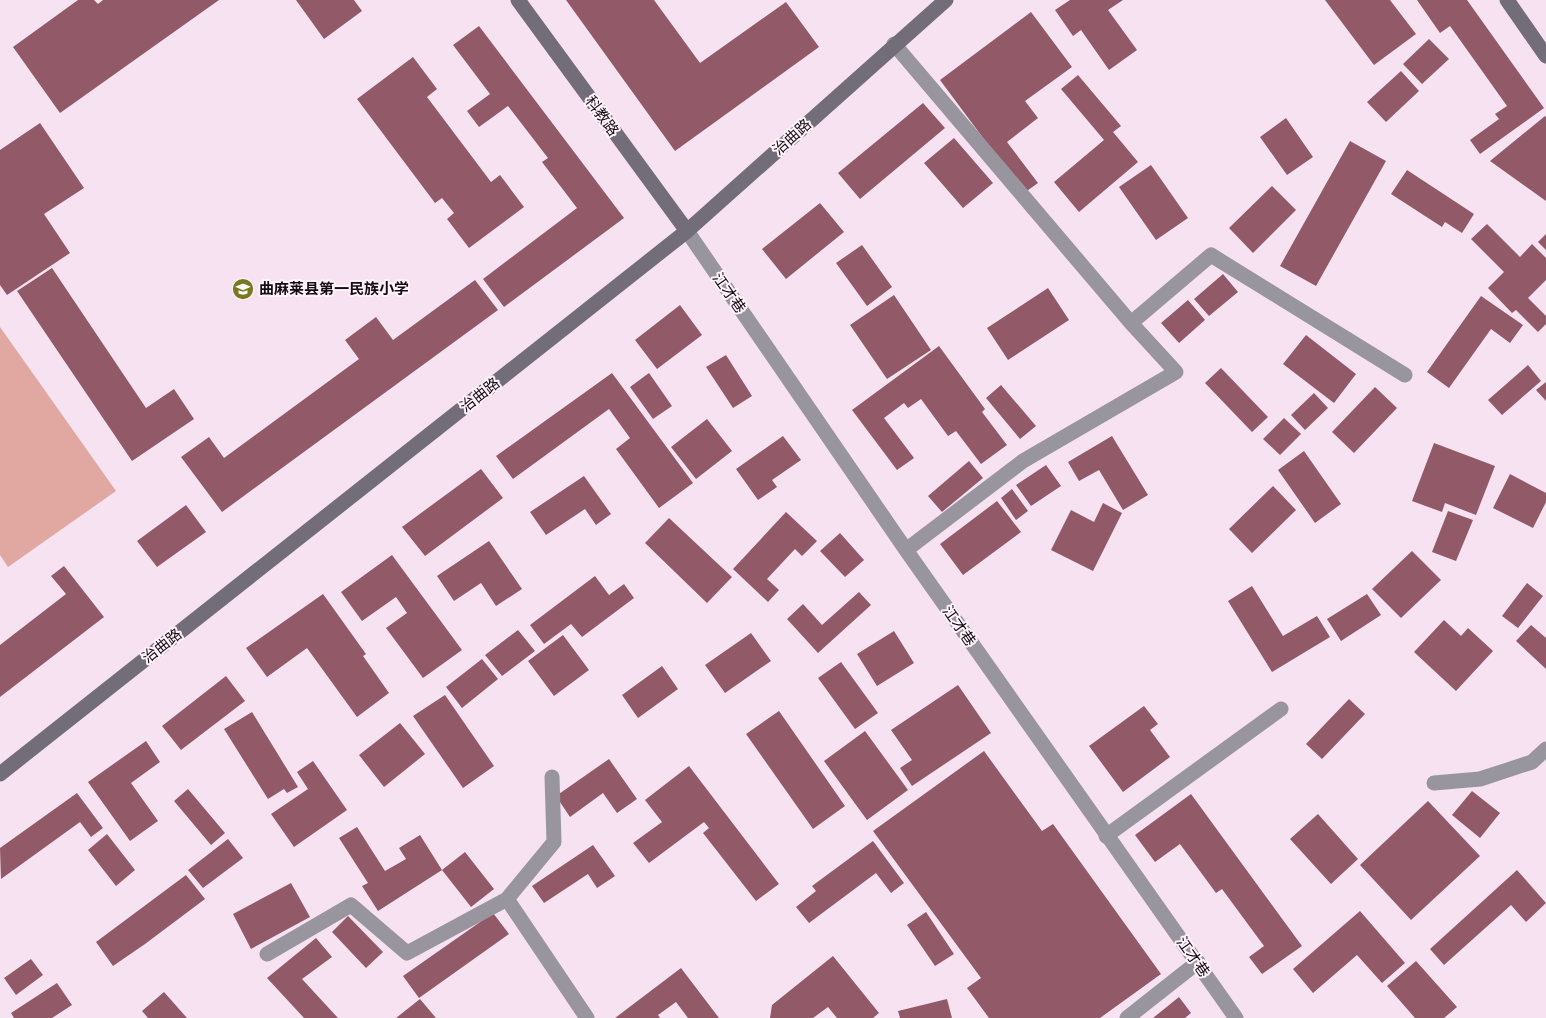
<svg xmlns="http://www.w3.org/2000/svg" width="1546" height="1018" font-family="'Nunito Sans','Noto Sans SC',sans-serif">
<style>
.green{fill:#e0a8a0}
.building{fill:#925969}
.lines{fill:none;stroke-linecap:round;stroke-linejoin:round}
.lane{stroke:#99959e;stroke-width:15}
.street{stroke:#99959e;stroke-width:15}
.secondary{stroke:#736d79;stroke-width:15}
.labels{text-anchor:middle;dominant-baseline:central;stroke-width:4;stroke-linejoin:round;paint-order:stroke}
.street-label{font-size:15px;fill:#140d12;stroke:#fff2fb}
.poi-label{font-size:15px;font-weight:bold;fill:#140d12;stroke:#fff2fb;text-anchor:start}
</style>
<rect width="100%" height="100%" fill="#f7e2f1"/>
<!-- green -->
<path class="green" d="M0,327L116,491L8,567L0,555Z"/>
<!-- building -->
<path class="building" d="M78,0H94L98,4L103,0H219L60,113L13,47Z
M296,0H354L362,11L324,39Z
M566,0H654L700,63L786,2L819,47L675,151Z
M1070,0H1123L1108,10L1137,50L1109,70L1081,30L1073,36L1055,10Z
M1325,0H1390L1416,34L1374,65Z
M1417,0H1467L1544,108L1480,154L1470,140L1499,119L1495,114L1507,106L1450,26L1440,33Z
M1031,12L1072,67L1025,101L1038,118L1007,142L1038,183L1024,193L940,80Z
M479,26L624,218L504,307L483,279L577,208L542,162L548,158L508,106L479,127L467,111L490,94L453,45Z
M1429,39L1449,59L1422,84L1403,64Z
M413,57L437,89L427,97L491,182L500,175L524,207L469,248L447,219L454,213L442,198L435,203L357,99Z
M1401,71L1419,91L1386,122L1367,102Z
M1078,75L1121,126L1113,132L1138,162L1079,212L1054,182L1104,140L1061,89Z
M923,103L945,128L860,199L838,173Z
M1545,116L1546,117V201L1490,161Z
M1286,118L1313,157L1287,175L1260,137Z
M40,123L84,188L44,214L70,253L7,295L0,285V150Z
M954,138L993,183L963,208L924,163Z
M1350,141L1386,161L1316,286L1280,266Z
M1151,165L1188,218L1156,240L1119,187Z
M1407,170L1474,214L1462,233L1445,222L1442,227L1391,194Z
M1272,186L1296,210L1253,253L1229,228Z
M820,203L844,232L786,279L762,249Z
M1487,224L1520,257L1532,244L1546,258V280L1528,298L1546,316V324L1538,332L1516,310L1512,313L1488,288L1504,272L1471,239Z
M1546,234V250L1538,242Z
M862,245L892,287L867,306L836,263Z
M52,268L146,408L174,389L194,419L132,461L17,291Z
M1223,274L1238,292L1209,316L1194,299Z
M475,280L498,310L222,512L181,457L209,437L224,458L359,359L345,340L376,317L393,340Z
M1048,288L1069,320L1008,360L987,328Z
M894,295L931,350L887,379L850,325Z
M1481,296L1523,325L1510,343L1491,329L1449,388L1427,372Z
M1188,300L1205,320L1179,343L1161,323Z
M680,305L702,335L657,369L635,340Z
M1306,335L1356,374L1334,403L1283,364Z
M939,346L985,409L982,412L1007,445L981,464L956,431L948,436L921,399L908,408L904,403L884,418L914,458L897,470L852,410Z
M726,355L752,396L733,408L706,367Z
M1528,365L1541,381L1502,415L1488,400Z
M1221,368L1268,417L1252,432L1205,383Z
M612,373L693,483L659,508L616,449L630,438L609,409L513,479L496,456Z
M649,373L672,406L653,419L630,387Z
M1546,382V401L1536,390Z
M1001,385L1036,426L1020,439L986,398Z
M1375,387L1397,408L1354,453L1332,432Z
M1314,393L1328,408L1305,430L1291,415Z
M1284,418L1301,434L1280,455L1263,439Z
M707,419L732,451L696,479L671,447Z
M783,436L801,460L772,480L777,487L758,500L736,469Z
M1112,436L1148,495L1123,510L1099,470L1079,481L1068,462Z
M1434,443L1495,466L1476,515L1445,503L1442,512L1412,501Z
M1304,451L1341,504L1315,523L1278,470Z
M969,461L983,478L942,512L928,496Z
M1046,465L1061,486L1031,506L1016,485Z
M481,469L503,498L425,556L402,527Z
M1510,474L1546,493V502L1533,528L1493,508Z
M584,476L611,514L596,525L585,509L546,535L530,512Z
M1273,486L1296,510L1252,553L1229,529Z
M1012,489L1028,511L1016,520L1001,498Z
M997,501L1021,532L963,575L940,544Z
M1103,503L1122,513L1093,571L1051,550L1071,510L1094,522Z
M186,505L206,532L157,567L137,541Z
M1448,511L1473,520L1456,561L1432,552Z
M786,512L817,541L802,556L795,549L767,579L779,590L768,602L733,569Z
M669,518L732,577L707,603L645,543Z
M840,533L864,560L845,577L820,551Z
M489,541L522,589L496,606L481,583L454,601L437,576Z
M1412,551L1441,580L1401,618L1372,589Z
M392,555L462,650L423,678L386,628L407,613L396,597L362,621L341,592Z
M64,566L104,617L0,697V645L66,594L51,576Z
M595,576L609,595L624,584L634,598L582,637L571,624L544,644L530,625Z
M1527,583L1543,596L1518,628L1502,616Z
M1252,586L1283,636L1317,616L1330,637L1272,672L1228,601Z
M859,592L871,605L818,653L787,619L803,604L822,625Z
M323,594L366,654L363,656L389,693L357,717L307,648L267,677L246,648Z
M1367,594L1381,615L1341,641L1327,619Z
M1444,620L1461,636L1468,628L1493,651L1456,691L1414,652Z
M1531,625L1546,638V669L1516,641Z
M518,630L535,651L502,676L485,655Z
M894,631L914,663L877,686L857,654Z
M751,633L771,661L725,693L705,665Z
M563,635L589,670L554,696L528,661Z
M482,659L498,679L462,708L446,687Z
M841,662L878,713L855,729L818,678Z
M662,666L678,689L638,718L622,695Z
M226,676L245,701L181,750L162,726Z
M958,685L991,733L912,786L900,768L912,760L891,730Z
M445,695L494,766L463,788L413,716Z
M1349,699L1365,714L1322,759L1306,744Z
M1144,706L1158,724L1150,730L1170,757L1123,792L1089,746Z
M779,711L845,806L813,829L746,734Z
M252,712L298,787L287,793L284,789L268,799L224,729Z
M400,723L425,754L384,787L359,755Z
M865,731L908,790L867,820L824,761Z
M146,741L160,762L131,783L158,821L130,841L88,782Z
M984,751L1042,831L1053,824L1161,974L1100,1018H989L967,988L981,978L873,831Z
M609,759L637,799L617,813L603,793L570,817L556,796Z
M313,761L347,810L294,847L271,814L308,789L297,772Z
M689,766L779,884L756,901L703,833L709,828L704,822L649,863L633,843L662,822L645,800Z
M188,789L225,833L211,845L174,801Z
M1472,791L1500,813L1480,838L1452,815Z
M77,793L103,828L91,837L80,822L1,879L0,848Z
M1191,794L1302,946L1262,974L1249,957L1264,946L1222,889L1216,893L1180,844L1155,862L1135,835Z
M1428,801L1480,856L1411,920L1360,865Z
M1318,814L1358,859L1331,884L1290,839Z
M357,827L385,871L406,859L399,848L420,835L442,870L378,911L362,886L368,883L339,838Z
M107,834L135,870L116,886L88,850Z
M228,839L243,858L203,888L188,870Z
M873,841L904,883L891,893L876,873L809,923L796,907L816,891L812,886Z
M593,845L615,876L597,888L588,874L544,903L532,886Z
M465,852L494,889L471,907L442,870Z
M1517,870L1546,903L1526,922L1511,905L1444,965L1430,949Z
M186,875L205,899L145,944L113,966L96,942Z
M291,883L310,917L251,949L233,914Z
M1360,911L1405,963L1382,983L1357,955L1313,993L1293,969Z
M926,912L954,954L935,966L907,925Z
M493,913L509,934L419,998L403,976Z
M348,916L383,952L366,968L332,932Z
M316,938L332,957L302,979L338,1018H304L267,978Z
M833,956L879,1013L873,1018H837L828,1007L813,1018H770L772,1005Z
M31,959L43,975L16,995L4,978Z
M1416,961L1457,1007L1444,1018H1415L1387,986Z
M681,968L719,1018H688L676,1002L658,1015L660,1018H615Z
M57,983L72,1005L52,1018H14L11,1013Z
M164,992L187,1018H148L142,1011Z
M1179,997L1191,1013L1185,1018H1153Z
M420,999L436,1018H396Z
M947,999L952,1018H900L898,1011Z"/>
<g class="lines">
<!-- lane -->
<path class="lane" d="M1106,836L1281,709"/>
<!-- street -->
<path class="street" d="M894,44L1131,323L1176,372L1023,461L906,550
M687,231L906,550L1236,1018
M1131,323L1211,255L1405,375
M1434,783L1480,779L1532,762L1546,749
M507,899L554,842L552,777
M267,954L351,905L407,953L507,899L587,1018
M1127,1018L1198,962"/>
<!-- secondary -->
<path class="secondary" d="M518,0L687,231
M1507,0L1546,56
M0,774L687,231L946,0"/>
</g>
<!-- icons -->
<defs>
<g id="school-disc" transform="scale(1.125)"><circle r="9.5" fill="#7a781e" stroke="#fff2fb"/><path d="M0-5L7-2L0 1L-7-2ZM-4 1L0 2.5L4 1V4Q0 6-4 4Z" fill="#fff"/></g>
</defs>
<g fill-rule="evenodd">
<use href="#school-disc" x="243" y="289"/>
</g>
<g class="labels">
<!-- street labels -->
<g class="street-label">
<text transform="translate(602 116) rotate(54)">科教路</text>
<text transform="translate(792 137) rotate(-42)">治曲路</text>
<text transform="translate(729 293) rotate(55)">江才巷</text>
<text transform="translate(480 395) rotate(-38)">治曲路</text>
<text transform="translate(959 626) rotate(55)">江才巷</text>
<text transform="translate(162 646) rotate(-38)">治曲路</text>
<text transform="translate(1193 957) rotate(55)">江才巷</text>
</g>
<!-- poi labels -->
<g class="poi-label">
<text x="259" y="289">曲麻莱县第一民族小学</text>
</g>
</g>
</svg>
